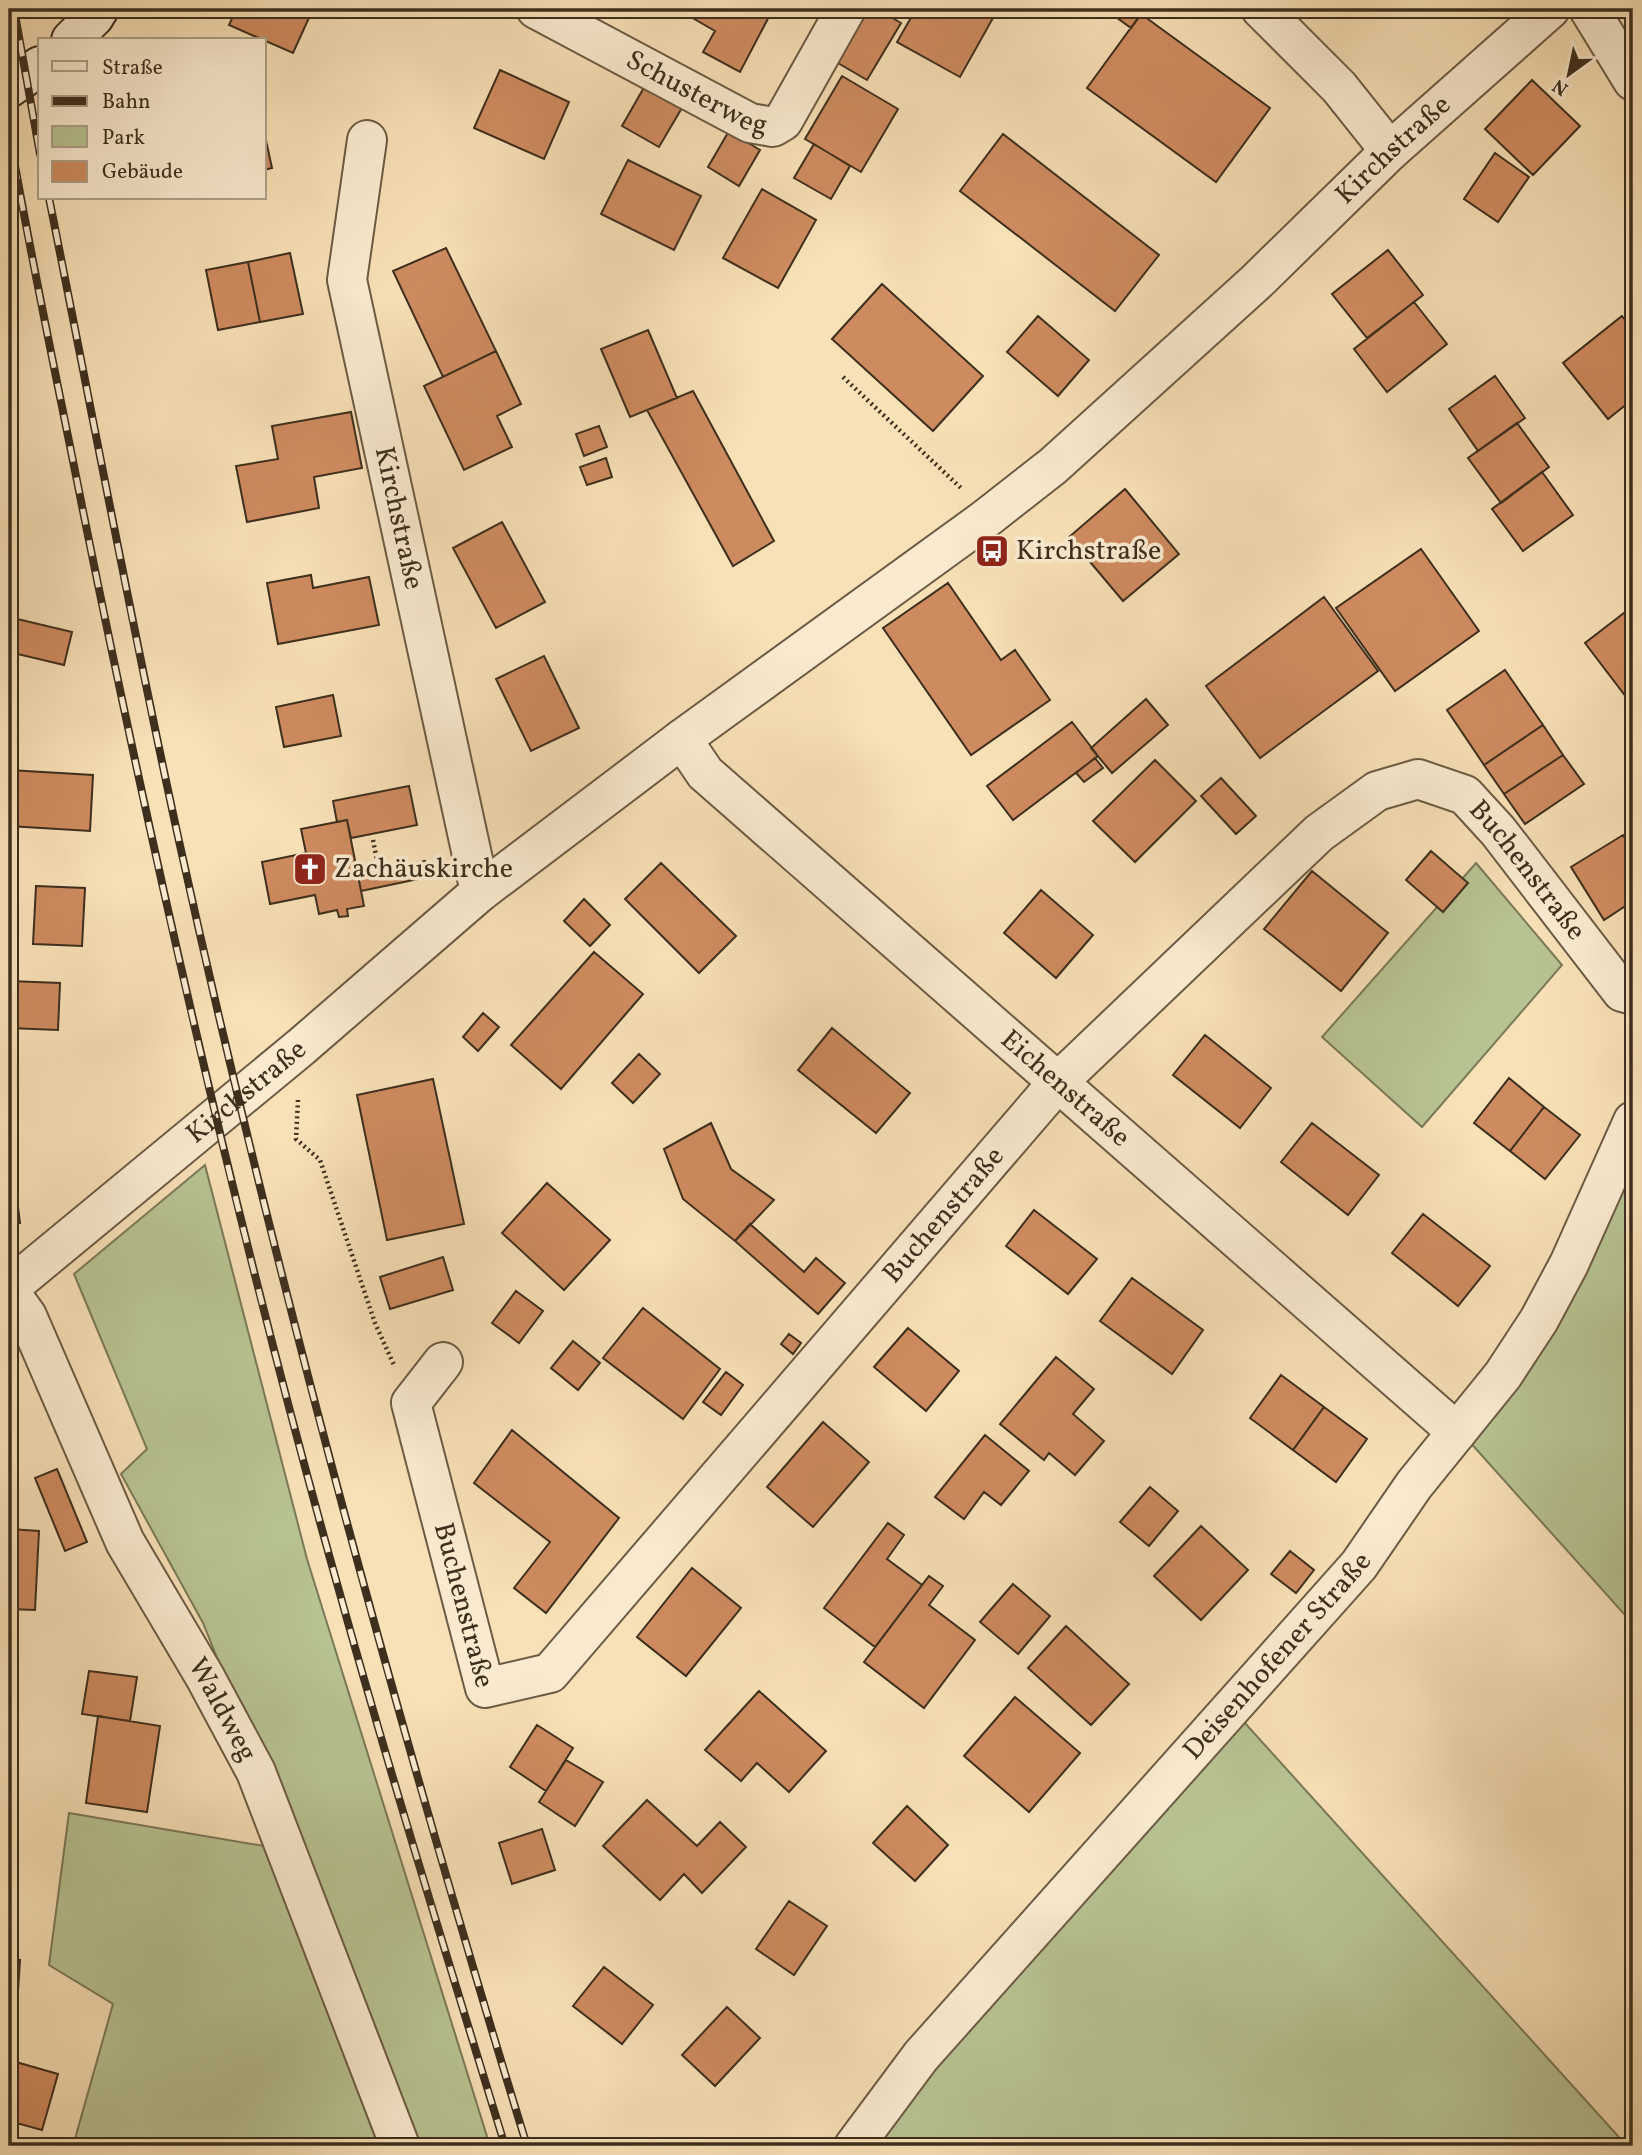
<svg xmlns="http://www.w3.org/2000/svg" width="1642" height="2155" font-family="Vollkorn,serif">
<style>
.green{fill:#b8c392;stroke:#7a7958;stroke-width:2}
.building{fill:#cf8b60;stroke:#3d2f1e;stroke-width:2}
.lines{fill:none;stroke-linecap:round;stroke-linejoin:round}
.street-casing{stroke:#6c5b44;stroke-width:42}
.secondary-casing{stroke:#3d2f1e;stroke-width:42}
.path{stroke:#3d2f1e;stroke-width:4.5;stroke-dasharray:2 3.5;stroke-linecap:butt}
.street{stroke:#faebd0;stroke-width:38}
.secondary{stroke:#faebd0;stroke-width:38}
.rail-casing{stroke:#3d2f1e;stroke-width:8}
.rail{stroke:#faebd0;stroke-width:5;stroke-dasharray:16;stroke-linecap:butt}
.labels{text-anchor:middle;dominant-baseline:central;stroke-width:7;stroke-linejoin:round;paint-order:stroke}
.street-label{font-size:28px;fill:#3d2f1e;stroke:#faebd0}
.poi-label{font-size:28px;fill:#3d2f1e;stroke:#faebd0;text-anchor:start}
</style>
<rect width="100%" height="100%" fill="#f8e0b7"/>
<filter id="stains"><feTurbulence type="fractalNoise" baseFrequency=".00286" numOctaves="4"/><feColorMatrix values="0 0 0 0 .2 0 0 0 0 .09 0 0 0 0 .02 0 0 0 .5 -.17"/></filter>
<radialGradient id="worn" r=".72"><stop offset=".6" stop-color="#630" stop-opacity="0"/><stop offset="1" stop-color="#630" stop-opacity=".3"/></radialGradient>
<!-- green -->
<path class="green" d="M1476,863L1562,965L1422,1127L1322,1037Z
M1633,1155V1624L1468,1440Z
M205,1165L307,1559L490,2146H414L203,1623L121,1474L147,1449L74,1274Z
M1244,1722L1627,2146H875L917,2084Z
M69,1813L264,1846L385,2146H73L113,2004L49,1965Z"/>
<!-- building -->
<path class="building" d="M236,9H313L293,53L229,25Z
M677,9H773L740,72L703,52L715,31Z
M861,9H877L901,23L867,80L831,59Z
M916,9H998L960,77L897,42Z
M1105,9H1145L1131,28Z
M1141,14L1270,108L1216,182L1087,88Z
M500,70L569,102L544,159L474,128Z
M842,76L898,109L861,172L805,139Z
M1532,80L1580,126L1533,175L1485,129Z
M646,84L683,106L659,147L622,126Z
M264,131L272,168L264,170Z
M729,131L760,150L739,186L708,167Z
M1003,134L1159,255L1115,311L960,191Z
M814,144L850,166L831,199L794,178Z
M1495,153L1529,177L1498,222L1464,199Z
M628,160L701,196L674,250L601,214Z
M762,189L816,220L778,288L723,258Z
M446,248L496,351L443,377L393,271Z
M1388,250L1423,295L1367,338L1332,294Z
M290,253L303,314L260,322L248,262Z
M248,262L260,322L218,330L206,270Z
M882,284L983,376L933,431L832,339Z
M1414,302L1447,344L1387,392L1354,349Z
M1038,316L1089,360L1058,396L1007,352Z
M1622,316L1633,330V399L1608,419L1563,363Z
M648,330L677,398L630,417L601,349Z
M496,351L521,404L497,416L512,447L464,470L424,386Z
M1495,376L1525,418L1478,451L1449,409Z
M693,391L774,541L733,566L647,410Z
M351,412L362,468L314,477L319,508L247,522L236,466L278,459L272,426Z
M1517,423L1549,467L1501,503L1468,458Z
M599,426L607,447L584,456L576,434Z
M606,458L612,477L587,485L580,467Z
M1542,472L1573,515L1523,551L1492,509Z
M1125,489L1179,554L1123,601L1069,537Z
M502,522L545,602L496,628L453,548Z
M1421,549L1479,631L1395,691L1336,608Z
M311,575L313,588L369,577L379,625L278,644L267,583Z
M948,583L1001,660L1015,650L1050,700L971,755L883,628Z
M1324,597L1378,671L1260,758L1206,686Z
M1633,606V706L1585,643Z
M9,617L72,632L64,665L9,652Z
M544,656L579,728L531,751L496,679Z
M1505,670L1543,725L1484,765L1447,710Z
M333,695L341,736L284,747L276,707Z
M1146,699L1168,725L1112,773L1091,748Z
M1072,722L1098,756L1013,820L987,786Z
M1543,725L1563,755L1504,794L1484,765Z
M1563,755L1584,784L1525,824L1504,794Z
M1095,758L1103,768L1084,782L1076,773Z
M1155,760L1196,801L1135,862L1093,821Z
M9,770L93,775L90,831L9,826Z
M1221,778L1256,816L1236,834L1201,796Z
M409,786L417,825L351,838L347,820L337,822L333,801Z
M347,820L364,906L347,909L348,916L339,917L337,910L319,914L315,895L270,904L262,862L306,853L301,829Z
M1623,835L1633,851V901L1604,920L1571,867Z
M1431,851L1468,883L1443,912L1406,880Z
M425,861L428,877L361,891L358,875Z
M661,863L736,936L699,973L625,899Z
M1312,871L1388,933L1341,991L1264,929Z
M36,886L85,888L82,946L33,944Z
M1041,890L1093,935L1056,978L1004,933Z
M584,899L610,925L590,946L564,921Z
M594,952L643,994L561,1089L511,1045Z
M9,981L60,983L58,1030L9,1028Z
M483,1013L499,1027L478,1051L463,1037Z
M832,1028L910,1093L876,1133L798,1070Z
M1205,1035L1271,1088L1240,1128L1173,1075Z
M639,1054L660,1074L633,1103L612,1083Z
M1509,1078L1544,1107L1510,1151L1474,1123Z
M433,1079L464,1224L387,1240L357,1095Z
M1544,1107L1580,1135L1545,1179L1510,1151Z
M711,1123L731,1169L774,1200L735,1241L683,1199L664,1149Z
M1312,1123L1379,1175L1348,1215L1281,1162Z
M9,1135L20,1223L9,1224Z
M547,1183L610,1240L564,1290L502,1233Z
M1034,1210L1097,1259L1068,1294L1006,1246Z
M1423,1214L1490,1266L1458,1306L1392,1253Z
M750,1224L804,1272L816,1258L845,1283L818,1314L735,1241Z
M443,1257L453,1290L390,1309L380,1277Z
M1132,1278L1203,1330L1172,1374L1100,1321Z
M516,1291L543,1311L519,1343L492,1323Z
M643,1308L720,1369L683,1419L603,1358Z
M908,1328L959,1371L926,1411L874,1367Z
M789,1334L801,1343L793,1354L781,1344Z
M573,1341L600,1363L578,1390L551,1368Z
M1056,1357L1094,1389L1073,1414L1104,1441L1075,1475L1049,1453L1044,1460L1000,1424Z
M726,1372L743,1385L721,1415L703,1402Z
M1281,1375L1324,1407L1293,1450L1250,1418Z
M1324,1407L1367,1439L1336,1482L1293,1450Z
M823,1422L869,1462L813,1527L767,1487Z
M512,1430L619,1518L546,1613L514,1588L550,1542L474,1483Z
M985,1435L1029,1471L1001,1505L984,1492L964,1519L935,1497Z
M57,1469L87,1542L65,1551L35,1478Z
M1150,1487L1178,1511L1149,1546L1120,1522Z
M888,1523L904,1535L887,1559L922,1585L875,1647L824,1608Z
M1201,1526L1248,1570L1201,1620L1154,1576Z
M9,1529L39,1531L35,1610L9,1609Z
M1290,1551L1314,1570L1296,1593L1271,1574Z
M692,1568L741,1608L686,1676L637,1637Z
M929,1576L943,1586L929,1605L975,1640L924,1708L864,1662Z
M1013,1584L1050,1616L1018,1654L980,1622Z
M1066,1626L1129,1684L1091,1725L1028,1668Z
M89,1671L137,1677L130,1721L82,1714Z
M759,1691L826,1751L789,1792L757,1763L741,1781L705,1750Z
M1015,1697L1080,1753L1029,1812L964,1756Z
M98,1716L160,1726L147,1812L86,1803Z
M537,1725L573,1748L546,1791L510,1767Z
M566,1760L603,1782L575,1826L539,1802Z
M647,1800L697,1846L720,1822L746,1847L702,1893L684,1874L660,1900L603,1846Z
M907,1806L948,1845L915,1881L873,1843Z
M542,1829L555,1870L512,1884L499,1843Z
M789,1901L827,1926L794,1975L756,1949Z
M9,1959L20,1960L16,2022H9Z
M604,1967L653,2005L622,2044L573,2006Z
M727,2007L760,2038L715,2086L682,2055Z
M9,2060L58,2074L42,2130L9,2121Z"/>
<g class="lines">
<!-- street casing -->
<g class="street-casing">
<g id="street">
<path id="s1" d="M536,9L750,123L773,127L783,121L846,9"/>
<path d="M1261,9L1339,87L1390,151"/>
<path d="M1589,9L1633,81"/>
<path id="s2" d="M367,140L347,280L480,892"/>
<path id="s3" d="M682,739L705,773L1457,1432"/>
<path id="s4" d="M9,1288L301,1047L480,892L682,739L984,520L1053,466L1256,282L1390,151L1550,9"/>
<path id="s5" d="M9,1291L27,1316L125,1542L205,1677L256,1772L400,2146"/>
<path id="s6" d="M443,1362L411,1403L485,1688L550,1673L1059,1081L1319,833L1377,791L1418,779L1465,795L1498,831L1622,992L1633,995"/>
<path id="s7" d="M854,2146L921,2056L1359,1565L1414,1485L1503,1375L1539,1320L1569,1264L1633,1121"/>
</g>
</g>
<!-- secondary casing -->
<g class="secondary-casing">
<path id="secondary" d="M71,40L94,17L99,9
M9,88L40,66"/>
</g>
<!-- path -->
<path class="path" d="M843,377L962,489
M373,840L379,871
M426,869L437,867
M298,1100L296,1139L320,1160L375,1323L394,1365"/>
<!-- street -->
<use href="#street" class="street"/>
<!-- secondary -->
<use href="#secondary" class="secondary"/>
<!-- rail casing -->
<g class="rail-casing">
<path id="rail" d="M14,9L40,154
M9,132C31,259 58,385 83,511C156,872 238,1232 338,1587C390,1774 448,1960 505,2146
M49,198C92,412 132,627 179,841C276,1281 395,1715 527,2146"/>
</g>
<!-- rail -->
<use href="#rail" class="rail"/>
</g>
<!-- icons -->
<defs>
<g id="bus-square" transform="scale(1.75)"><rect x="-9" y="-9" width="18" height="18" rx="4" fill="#8f2418" stroke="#faebd0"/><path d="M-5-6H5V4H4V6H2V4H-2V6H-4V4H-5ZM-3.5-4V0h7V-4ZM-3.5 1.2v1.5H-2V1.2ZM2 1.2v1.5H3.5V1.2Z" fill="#fff"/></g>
<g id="church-square" transform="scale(1.75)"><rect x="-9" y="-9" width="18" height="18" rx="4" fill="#8f2418" stroke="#faebd0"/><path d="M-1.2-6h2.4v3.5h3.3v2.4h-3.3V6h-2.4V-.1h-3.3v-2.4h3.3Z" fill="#fff"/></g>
</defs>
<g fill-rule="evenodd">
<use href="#bus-square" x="992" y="551"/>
<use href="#church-square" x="310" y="869"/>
</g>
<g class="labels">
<!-- street labels -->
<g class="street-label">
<text stroke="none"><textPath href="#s1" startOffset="182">Schusterweg</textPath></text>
<text stroke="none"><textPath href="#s4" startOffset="1794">Kirchstraße</textPath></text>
<text stroke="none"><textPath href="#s2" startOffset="385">Kirchstraße</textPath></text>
<text stroke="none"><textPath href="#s6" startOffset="1815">Buchenstraße</textPath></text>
<text stroke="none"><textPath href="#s3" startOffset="520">Eichenstraße</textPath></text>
<text stroke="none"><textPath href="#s4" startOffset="308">Kirchstraße</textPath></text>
<text stroke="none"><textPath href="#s6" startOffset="1017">Buchenstraße</textPath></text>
<text stroke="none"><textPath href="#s6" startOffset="261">Buchenstraße</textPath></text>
<text stroke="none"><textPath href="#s7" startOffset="648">Deisenhofener Straße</textPath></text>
<text stroke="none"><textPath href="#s5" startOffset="471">Waldweg</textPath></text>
</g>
<!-- poi labels -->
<g class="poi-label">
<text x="1016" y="551">Kirchstraße</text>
<text x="334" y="869">Zachäuskirche</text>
</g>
</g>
<!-- margin -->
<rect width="1642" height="2155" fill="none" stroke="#f8e0b7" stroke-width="35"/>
<rect x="10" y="10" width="1621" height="2134" fill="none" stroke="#3d2f1e" stroke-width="3.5"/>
<rect x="18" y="18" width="1607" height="2120" fill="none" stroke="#3d2f1e" stroke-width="2"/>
<!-- legend -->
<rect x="38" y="38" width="228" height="161" fill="#faebd0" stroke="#aea089" stroke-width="2"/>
<rect x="52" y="61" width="35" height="10" fill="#faebd0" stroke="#aea089" stroke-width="2"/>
<text x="102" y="74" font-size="21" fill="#3d2f1e">Straße</text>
<rect x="52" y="96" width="35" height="10" fill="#3d2f1e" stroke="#aea089" stroke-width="2"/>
<text x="102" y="108" font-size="21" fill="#3d2f1e">Bahn</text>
<rect x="52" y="126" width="35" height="21" fill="#b8c392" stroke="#aea089" stroke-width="2"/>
<text x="102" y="144" font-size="21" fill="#3d2f1e">Park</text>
<rect x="52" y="161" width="35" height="21" fill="#cf8b60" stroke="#aea089" stroke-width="2"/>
<text x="102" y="178" font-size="21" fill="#3d2f1e">Gebäude</text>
<!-- north arrow -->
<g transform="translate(1569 74) rotate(213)" stroke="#faebd0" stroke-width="5" paint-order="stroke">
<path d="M0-5L12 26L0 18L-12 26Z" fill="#3d2f1e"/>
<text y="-10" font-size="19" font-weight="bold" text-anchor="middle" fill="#3d2f1e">N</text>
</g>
<rect width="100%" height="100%" filter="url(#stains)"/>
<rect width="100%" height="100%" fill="url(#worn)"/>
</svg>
